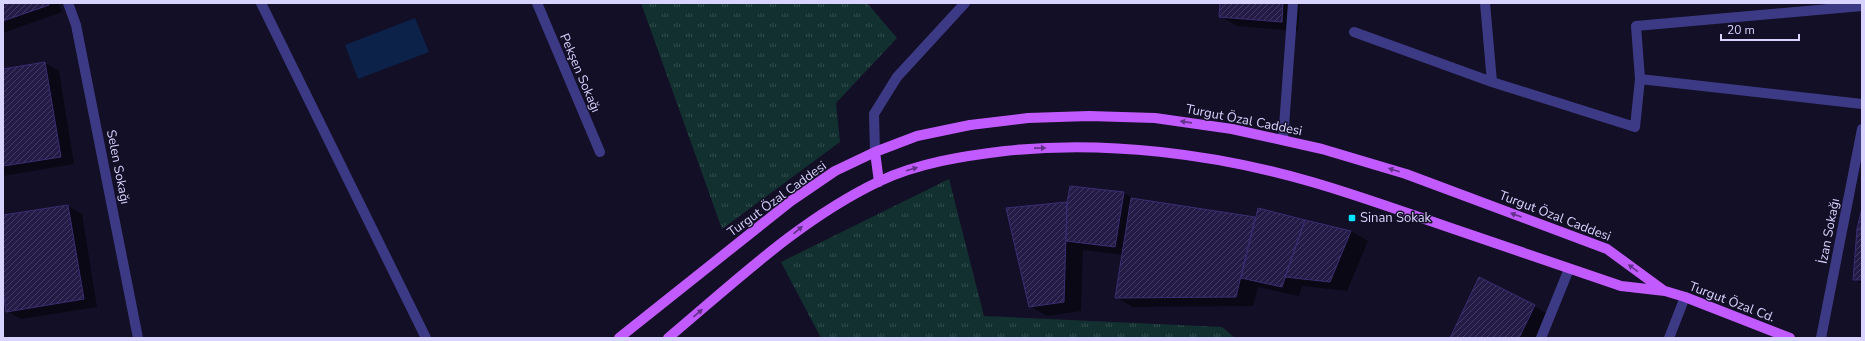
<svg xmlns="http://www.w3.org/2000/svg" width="1865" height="341" font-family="'Nunito Sans',sans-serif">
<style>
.grass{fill:url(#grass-tufts)}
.water{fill:#0c2248}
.shadow{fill:#0007}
.building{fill:url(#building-hatch);stroke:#3b2d73}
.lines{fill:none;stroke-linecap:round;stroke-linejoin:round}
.lane{stroke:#3d3a85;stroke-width:10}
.street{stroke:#3d3a85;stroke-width:10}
.primary{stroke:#c25bff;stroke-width:10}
.oneway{fill:#623188}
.poi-dot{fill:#00e5ff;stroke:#130f26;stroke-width:1.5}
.labels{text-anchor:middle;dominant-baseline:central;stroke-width:3;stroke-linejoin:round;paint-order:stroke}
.street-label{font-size:13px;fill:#d9d4ff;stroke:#130f26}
.poi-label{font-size:13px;fill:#d9d4ff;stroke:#130f26;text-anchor:start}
</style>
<defs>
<pattern id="grass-tufts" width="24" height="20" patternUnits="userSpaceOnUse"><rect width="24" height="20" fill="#12302f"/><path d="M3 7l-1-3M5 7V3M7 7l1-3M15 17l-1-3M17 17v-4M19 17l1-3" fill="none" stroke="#344d4e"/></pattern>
<pattern id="building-hatch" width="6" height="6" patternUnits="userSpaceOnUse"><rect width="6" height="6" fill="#241b47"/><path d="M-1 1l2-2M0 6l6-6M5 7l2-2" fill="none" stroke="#433b63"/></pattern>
</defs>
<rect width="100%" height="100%" fill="#130f26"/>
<!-- grass -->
<path class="grass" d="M641,3H867L897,38L836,103L840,142L722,229Z
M949,179L984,316L1222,327L1235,338H821L781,262Z"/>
<!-- water -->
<path class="water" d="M415,18L429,52L358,79L345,45Z"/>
<!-- shadow -->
<path class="shadow" d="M3,3H59L62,12L3,33Z
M1221,3H1300L1298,31L1237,26L1220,16Z
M45,63L59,71L74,164L3,176V70Z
M1124,193L1135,200L1256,218L1259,209L1351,231L1368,241L1347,291L1302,286L1299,296L1258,287L1253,306L1133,307L1116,297L1123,255L1083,250L1081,311L1047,316L1030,306L1007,209L1068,203Z
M68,206L82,214L97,307L21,319L7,311L3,285V216Z
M1862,212V284L1854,279Z
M1534,306L1551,316L1540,338H1452Z"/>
<!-- building -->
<path class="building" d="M3,3H49V5L3,21Z
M1220,3H1283L1282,22L1219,17Z
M45,62L61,157L3,166V69Z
M1070,186L1124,192L1115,247L1066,241L1067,202Z
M1131,198L1255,217L1236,297L1115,298Z
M1067,202L1064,302L1029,307L1006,208Z
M68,205L84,299L6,312L3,291V215Z
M1258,208L1305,220L1282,287L1241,278Z
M1862,208V230L1857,229Z
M1305,220L1351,231L1330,282L1285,277Z
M1857,229L1862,230V280H1853Z
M1479,277L1535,305L1519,338H1450Z"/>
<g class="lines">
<!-- lane -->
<path class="lane" d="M1485,3L1492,82L1635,127L1640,79L1636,26L1862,6
M1354,32L1492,82
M1640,79L1862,104"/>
<!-- street -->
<path class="street" d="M68,3L76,25L138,338
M261,3L426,338
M537,3L600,152
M1283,140L1293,3
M875,152L874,114L897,77L965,3
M1541,338L1569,269
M1669,338L1685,297
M1821,338L1862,129"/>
<!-- primary -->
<path class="primary" d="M875,152L879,182
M619,338L791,201L835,171L875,152L917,136L970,125L1028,118L1089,116L1155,118L1232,129L1322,149L1406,174L1607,249L1663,290
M668,338C735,282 800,219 880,181C918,163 963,156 1005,151C1105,140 1216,154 1312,182C1357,195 1401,211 1445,226C1504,246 1563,266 1621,286L1665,291L1685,297L1790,338"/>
</g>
<!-- one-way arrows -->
<defs><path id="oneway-solid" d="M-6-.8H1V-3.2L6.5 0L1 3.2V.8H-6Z"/></defs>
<g class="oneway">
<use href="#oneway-solid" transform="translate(1186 122) rotate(-172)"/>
<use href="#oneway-solid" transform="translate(1040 148) rotate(-1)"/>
<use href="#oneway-solid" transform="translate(912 169) rotate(-16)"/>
<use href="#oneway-solid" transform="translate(1394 170) rotate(-163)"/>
<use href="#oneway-solid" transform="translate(1516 215) rotate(-160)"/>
<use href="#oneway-solid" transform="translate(798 230) rotate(-40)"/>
<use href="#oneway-solid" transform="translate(1633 268) rotate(-144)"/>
<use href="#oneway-solid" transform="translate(698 313) rotate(-40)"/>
</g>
<!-- markers -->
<rect class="poi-dot" x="1348" y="214" width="8" height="8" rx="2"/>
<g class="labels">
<!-- street labels -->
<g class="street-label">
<text transform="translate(580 73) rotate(67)">Pekşen Sokağı</text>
<text transform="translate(1244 120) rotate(11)">Turgut Özal Caddesi</text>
<text transform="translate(118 167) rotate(79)">Selen Sokağı</text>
<text transform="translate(777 199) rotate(-36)">Turgut Özal Caddesi</text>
<text transform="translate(1555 216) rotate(21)">Turgut Özal Caddesi</text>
<text transform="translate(1829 231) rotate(-79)">İzan Sokağı</text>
<text transform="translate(1732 302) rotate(21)">Turgut Özal Cd.</text>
</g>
<!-- poi labels -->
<g class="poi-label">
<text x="1360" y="218">Sinan Sokak</text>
</g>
</g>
<!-- border -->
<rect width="1865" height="341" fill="none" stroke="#d9d4ff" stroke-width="8"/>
<!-- scale -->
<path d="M1721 34v6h78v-6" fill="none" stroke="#d9d4ff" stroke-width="2"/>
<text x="1727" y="34" font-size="12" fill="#d9d4ff" stroke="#130f26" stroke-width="3" paint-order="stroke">20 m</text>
</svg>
